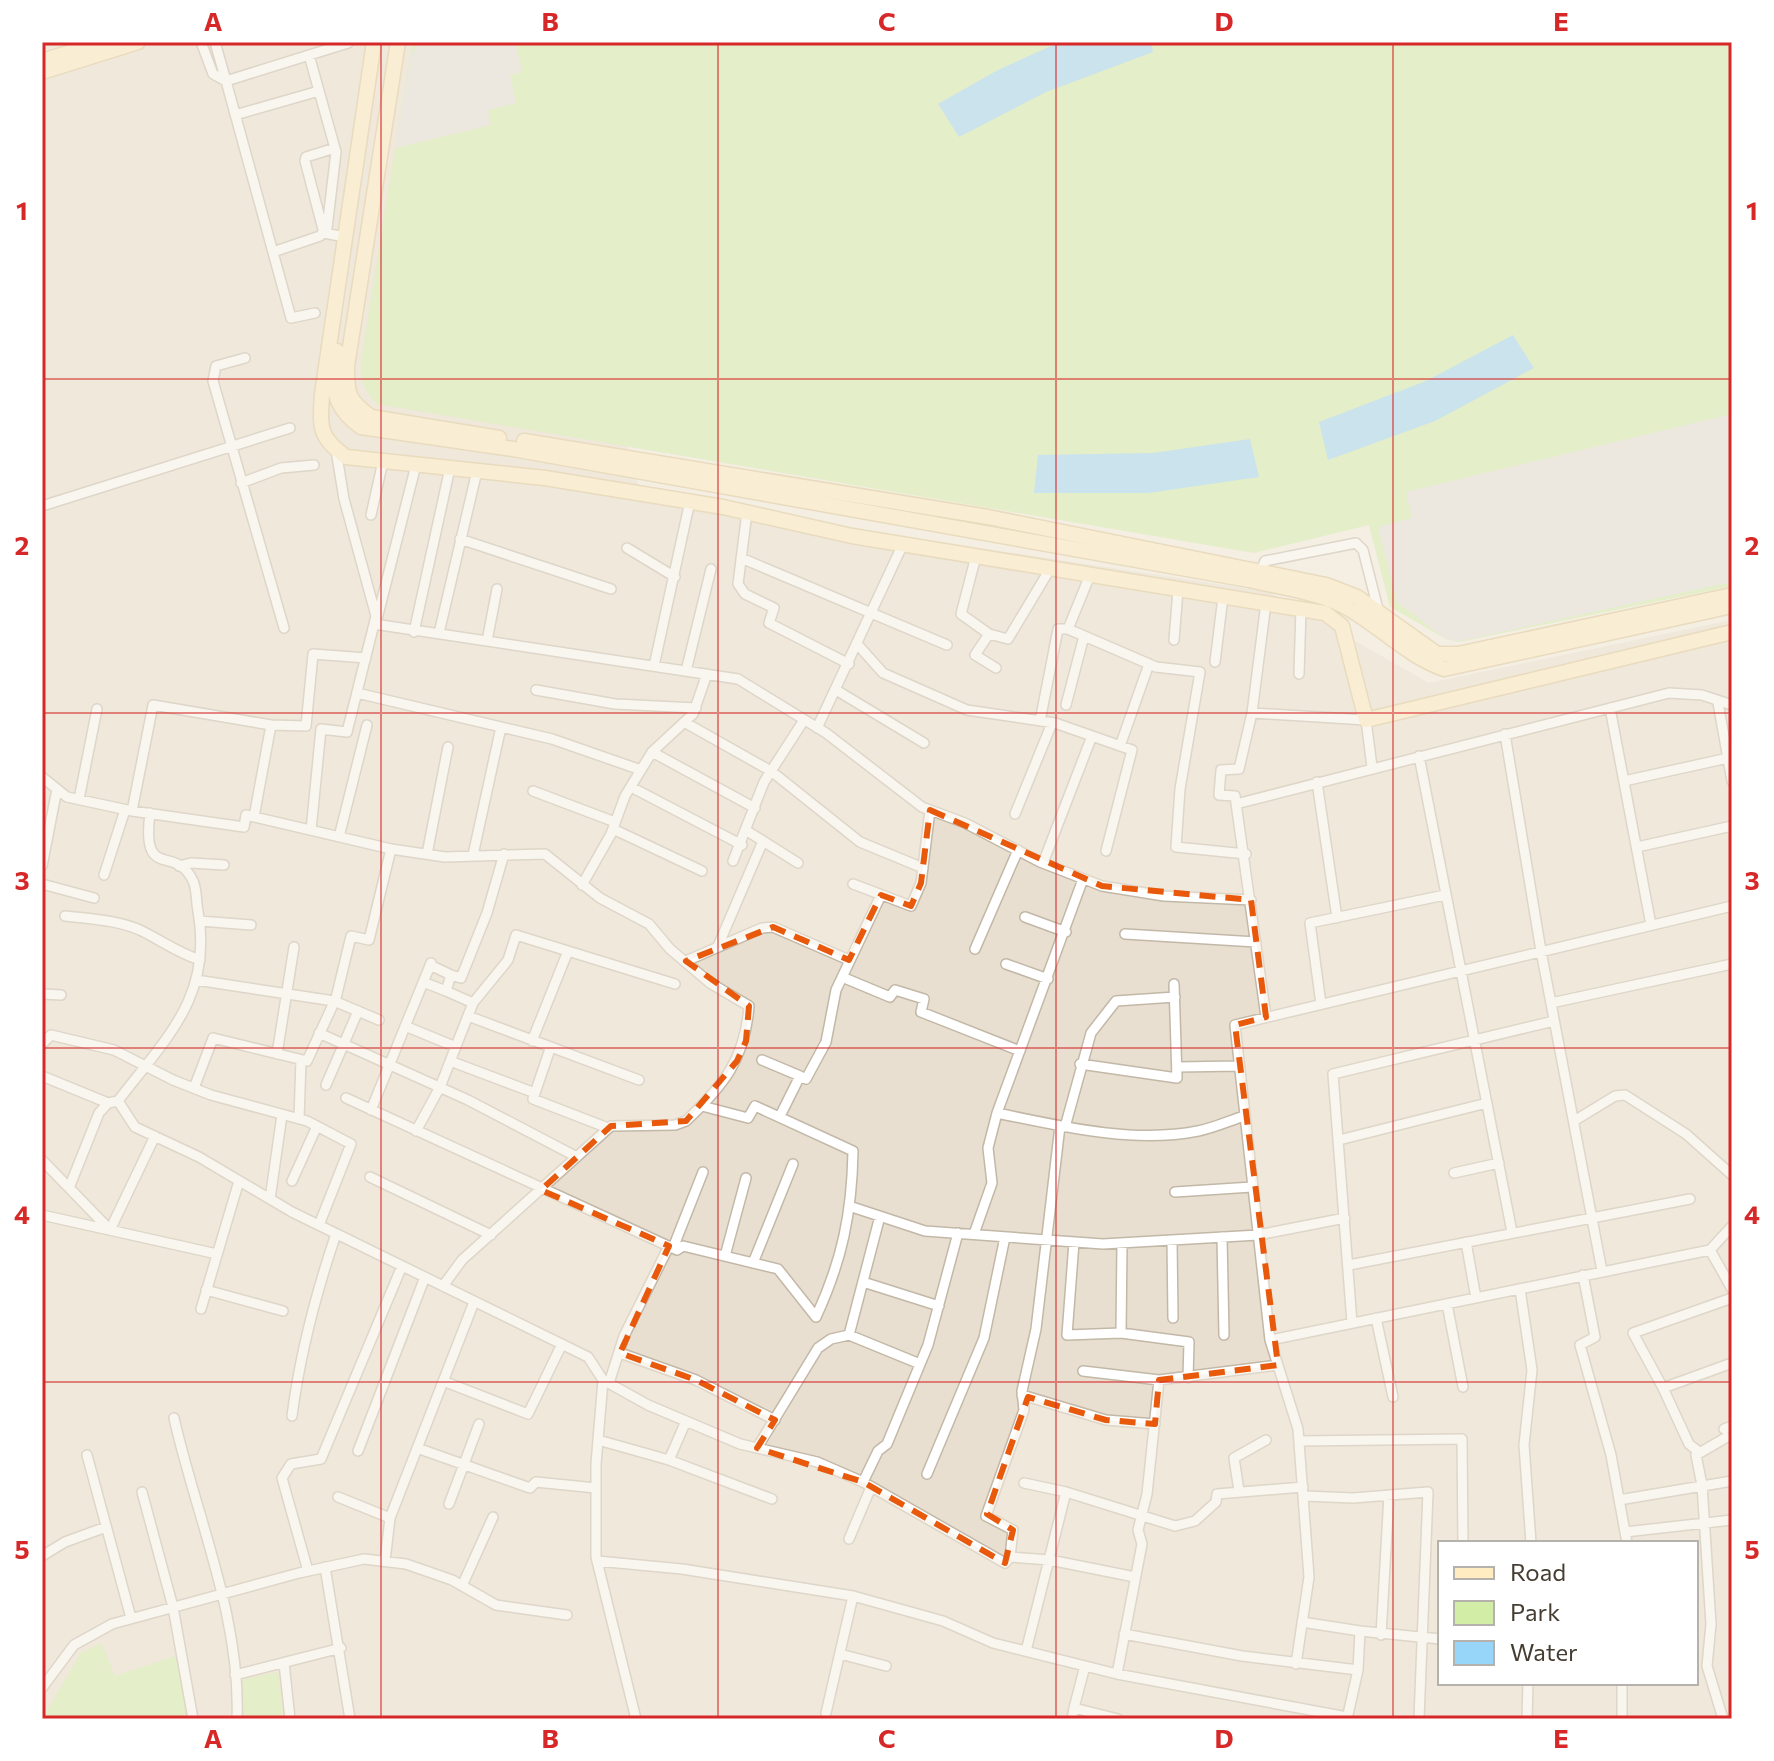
<svg xmlns="http://www.w3.org/2000/svg" width="1774" height="1761" font-family="Commissioner,sans-serif">
<style>
.residential{fill:#e8dfd0;fill-rule:evenodd}
.green{fill:#d1eda6}
.parking{fill:#e3e0dc}
.water{fill:#97d6f8}
.lines{fill:none;stroke-linecap:round;stroke-linejoin:round}
.street-casing{stroke:#c3b8a7;stroke-width:12}
.secondary-casing{stroke:#dcc38f;stroke-width:17}
.street{stroke:#fff;stroke-width:9}
.secondary{stroke:#ffecc1;stroke-width:14}
.marked{fill:none;stroke:#e8590c;stroke-width:6;stroke-dasharray:16 10;stroke-linejoin:round}
.grid{fill:none;stroke:#d62828;stroke-width:2;stroke-opacity:0.55}
.neatline{fill:none;stroke:#d62828;stroke-width:3}
.grid-label{font-size:26px;text-anchor:middle;font-weight:bold;fill:#d62828}
</style>
<rect width="100%" height="100%" fill="#f4eee3"/>
<!-- residential -->
<path class="residential" d="M42,42H517L641,496L1269,592L1429,683L1732,620V1719H42ZM1440,1543H1696V1683H1440Z"/>
<!-- green -->
<path class="green" d="M412,42H1732V586L1459,642L1446,639L1390,607L1369,525L1254,553L377,404C363,390 361,380 361,360Z
M101,1643L115,1676L184,1653L193,1719H42L81,1653Z
M278,1672L284,1719H242L240,1680Z"/>
<!-- parking -->
<path class="parking" d="M420,42H515L522,72L510,75L516,103L488,110L491,125L395,148L411,54Z
M1732,414V582L1460,641L1446,639L1397,602L1378,527L1412,518L1406,492Z"/>
<!-- water -->
<path class="water" d="M1060,42H1151L1153,52L1046,92L959,137L938,104L998,70Z
M1513,335L1534,368L1435,421L1328,460L1319,422L1426,381Z
M1250,439L1259,477L1148,493H1034L1038,455L1153,453Z"/>
<g class="lines">
<!-- street casing -->
<g class="street-casing">
<path id="street" d="M201,42L213,74L226,81
M215,42L226,81
M235,115L319,91
M335,148L306,157L305,161L324,233L345,237
M273,252L320,236L327,228L336,152L309,55
M315,313L291,318L226,81L348,43
M245,358L216,366L213,381L284,628
M241,483L281,468L314,465
M42,506L290,428
M747,512L738,584L745,594L774,608L769,623L849,664
M371,515L383,461
M460,539L611,589
M627,548L675,577
M976,556L961,614L989,634L975,655L996,668
M741,558L947,645
M1260,572L1265,561L1356,543L1363,550L1379,613
M1266,603L1252,713L1239,769L1221,770L1219,795L1235,796L1266,1017
M377,619L416,465
M374,624L738,679L826,733L922,807L965,823L1040,862L1102,886L1164,896L1251,900
M1068,629L1156,667L1200,672L1180,789L1176,847L1246,854
M414,632L450,468
M439,633L477,471
M989,634L1008,639L1050,569
M1174,640L1178,590
M487,641L497,589
M858,645L883,673L967,710L1055,723L1132,750L1106,851
M1215,662L1223,597
M654,666L690,501
M686,671L711,569
M1299,674L1301,609
M536,690L615,704L696,708
M836,690L924,743
M357,693L552,739L641,770
M1718,703L1732,781
M1066,705L1084,636
M1610,708L1651,925
M1252,713L1366,720L1372,767
M1040,721L1058,629H1068L1090,575
M684,722L771,771L860,842L923,868
M817,728L903,544
M1505,734L1541,951L1602,1271
M1120,746L1149,664
M652,752L755,808
M1419,756L1512,1232
M42,777L67,797L132,811L244,827L246,815L391,849L445,857L545,854L600,898L649,924L670,949L710,983L749,1006C745,1059 724,1085 686,1121L675,1125L611,1126L462,1260L443,1286
M1624,781L1728,758
M1317,782L1337,918
M631,787L742,845
M533,791L615,822
M79,799L97,709
M1236,804L1669,693L1702,695L1732,705
M132,811L153,705L271,725L306,726L313,654L366,658
M1015,814L1052,723
M254,817L271,725
M613,829L702,871
M311,830L321,729L347,732L376,616L344,499L336,450
M747,831L798,863
M339,837L367,725
M1637,847L1732,826
M427,854L448,747
M473,855L501,727
M733,861L764,782L804,720
M1043,863L1092,736
M42,866L57,789
M179,866L191,863L224,865
M104,875L125,810
M42,884L94,898
M853,884L911,906L921,883L930,810
M582,885L611,834L625,796L652,752L693,714L707,674
M65,916C90,919 119,920 142,931C162,941 178,953 200,960
M1025,917L1066,932
M200,921L251,925
M1125,934L1256,942
M718,946L763,841
M975,949L1018,850
M686,961L762,928L773,927L849,960
M1006,964L1048,979
M430,965L451,975
M842,977L890,997L895,990L924,999L921,1012L1020,1051
M196,980L334,1001L379,1020
M423,982L446,991
M42,994L61,995
M473,1003L446,991L451,975L461,978L487,913L504,854
M1551,1003L1732,964
M1321,1004L1310,923L1445,895
M468,1016L639,1080
M405,1026L456,1047
M319,1033L468,1100L577,1157
M532,1041L568,951
M42,1044L51,1035L114,1050L173,1080L211,1095L307,1121L351,1144L319,1225
M550,1049L533,1099L608,1128
M277,1054L294,947
M762,1060L800,1076
M450,1061L535,1093
M1080,1064L1177,1078L1174,984
M1177,1067L1239,1066
M42,1076L108,1103
M326,1085L358,1011
M194,1088L213,1038L307,1061L336,998L351,936L369,940L391,849
M346,1098L677,1250L683,1246L778,1269L816,1317C842,1261 852,1213 853,1151L755,1106L748,1118L702,1106
M118,1101L135,1127L199,1157L292,1212L588,1357L603,1380L648,1405L740,1444L817,1462L863,1482L1005,1563L1010,1557L1050,1560L1135,1577
M371,1110L431,963
M997,1113C1060,1126 1133,1144 1198,1131C1213,1128 1229,1121 1244,1116
M780,1116L800,1076L806,1079L826,1042L836,990L881,895
M299,1119L301,1060
M1574,1121L1615,1096L1625,1095L1686,1134L1732,1175
M1065,1127L1091,1033L1116,1001L1175,997
M416,1131L440,1087L473,1003L508,960L516,935L675,984
M1339,1140L1487,1103
M42,1160L110,1230L155,1136
M1454,1173L1499,1163
M370,1177L491,1235
M292,1181L317,1126
M69,1188L99,1113L108,1103L118,1101C166,1038 213,997 198,911C196,902 197,889 193,881C176,843 141,883 150,813
M1175,1192L1252,1187
M270,1199L282,1115
M852,1207L925,1231L1103,1244L1258,1235L1345,1218
M42,1215L217,1254
M974,1234L992,1183L988,1148L997,1113L1083,879
M1222,1237L1224,1335
M1172,1240L1173,1318
M1074,1242L1067,1335L1121,1333L1189,1342L1188,1378
M1466,1242L1476,1298
M673,1248L703,1172
M1710,1250L1732,1289
M725,1256L746,1178
M753,1263L793,1164
M1349,1265L1690,1199
M1583,1275L1595,1337L1580,1345L1611,1455L1627,1543
M863,1282L939,1306
M1520,1289L1532,1370L1524,1445L1531,1543
M206,1290L283,1311
M1732,1298L1633,1333L1663,1388L1732,1363
M1447,1304L1463,1387
M201,1309L239,1181
M1376,1318L1393,1397
M1352,1323L1333,1074L1554,1021
M1121,1333L1122,1243
M849,1335L920,1364
M1270,1340L1710,1250L1732,1226
M620,1353L696,1380L775,1420
M1083,1371L1159,1380L1278,1365
M603,1380L596,1464V1557L636,1719
M443,1381L528,1414L562,1344
M609,1383L624,1336L669,1246
M1663,1388L1689,1444L1699,1452
M1022,1395L1106,1420L1155,1424
M292,1416C300,1354 316,1293 336,1234
M174,1418C196,1516 241,1617 237,1719
M1724,1429L1732,1426
M598,1440L669,1460L772,1499
M1299,1441L1462,1439L1463,1543
M417,1448L530,1488L536,1482L596,1488
M757,1448L818,1348L831,1339L849,1335L880,1216
M358,1451L425,1277
M87,1455L131,1618
M669,1460L686,1421
M927,1474L984,1338L1005,1237
M863,1482L878,1451L887,1444L928,1345L958,1233
M1024,1483L1066,1492L1175,1526L1195,1521L1216,1502L1217,1494L1303,1487
M1239,1491L1234,1458L1266,1440
M142,1492L173,1607L193,1719
M1304,1496L1353,1498L1428,1492L1419,1719
M338,1497L390,1518
M1619,1500L1732,1481
M449,1504L479,1424
M1625,1532L1732,1520
M849,1539L871,1487
M42,1556L65,1542L106,1527
M1010,1557L1013,1530L986,1516L1024,1410L1022,1391L1036,1329L1060,1126
M385,1561L390,1518L474,1302
M597,1561L682,1569L853,1596L943,1621L993,1643L1117,1674L1347,1717
M325,1567L350,1719
M308,1571L282,1478L291,1464L321,1459L402,1266
M462,1586L493,1517
M1302,1622L1360,1631L1358,1670L1347,1719
M1360,1631L1440,1639
M1124,1634L1242,1656L1358,1670
M1381,1635L1389,1495
M1026,1651L1066,1492
M840,1654L886,1666
M284,1663L290,1719
M1296,1664L1309,1577L1298,1429L1270,1340L1235,1025L1732,906
M1117,1674L1142,1544L1138,1530L1147,1494L1159,1380
M235,1675L341,1648
M42,1688L74,1645L112,1624L299,1573L364,1559L406,1564L452,1580L496,1605L567,1615
M1074,1708L1085,1666
M826,1713L853,1596
M1072,1719L1074,1708L1118,1719
M1527,1719L1528,1683
M1622,1719V1683
M1723,1719L1707,1666L1711,1624L1702,1485L1696,1455L1727,1437"/>
</g>
<!-- secondary casing -->
<g class="secondary-casing">
<path id="secondary" d="M374,42L322,394C320,427 318,437 346,457L545,478L723,507L852,536L1325,613L1342,626L1366,720L1732,632
M398,42L347,366C347,393 347,400 371,417L499,438
M42,61L103,42
M42,72L138,42
M337,351C332,387 331,405 361,427L513,449L1249,580C1274,586 1303,590 1328,599C1371,615 1401,654 1444,669L1732,606
M524,441L988,517L1326,585L1357,597L1437,654H1458L1732,595"/>
</g>
<!-- street -->
<use href="#street" class="street"/>
<!-- secondary -->
<use href="#secondary" class="secondary"/>
</g>
<!-- marked area -->
<path d="M0 0H1774V1761H0ZM930,810L1102,886L1251,900L1266,1017L1235,1025L1278,1365L1159,1380L1155,1424L1106,1420L1028,1397L987,1514L1013,1530L1005,1563L863,1482L757,1448L775,1420L696,1380L620,1353L669,1246L541,1190L611,1126L686,1121L737,1061L746,1041L749,1006L686,961L773,927L849,960L881,895L911,906L921,883Z" fill="#f4eee3" fill-opacity=".55" fill-rule="evenodd"/>
<path class="marked" d="M930,810L1102,886L1251,900L1266,1017L1235,1025L1278,1365L1159,1380L1155,1424L1106,1420L1028,1397L987,1514L1013,1530L1005,1563L863,1482L757,1448L775,1420L696,1380L620,1353L669,1246L541,1190L611,1126L686,1121L737,1061L746,1041L749,1006L686,961L773,927L849,960L881,895L911,906L921,883Z"/>
<!-- grid -->
<path class="grid" d="M381,42V1719M718,42V1719M1056,42V1719M1393,42V1719M42,379H1732M42,713H1732M42,1048H1732M42,1382H1732"/>
<!-- border -->
<rect width="1774" height="1761" fill="none" stroke="#ffffff" stroke-width="88"/>
<!-- legend -->
<rect x="1438" y="1541" width="260" height="144" fill="#ffffff" stroke="#b5b1ad" stroke-width="2"/>
<rect x="1454" y="1567" width="40" height="12" fill="#ffecc1" stroke="#b5b1ad" stroke-width="2"/>
<text x="1510" y="1581" font-size="24" fill="#463d32">Road</text>
<rect x="1454" y="1601" width="40" height="24" fill="#d1eda6" stroke="#b5b1ad" stroke-width="2"/>
<text x="1510" y="1621" font-size="24" fill="#463d32">Park</text>
<rect x="1454" y="1641" width="40" height="24" fill="#97d6f8" stroke="#b5b1ad" stroke-width="2"/>
<text x="1510" y="1661" font-size="24" fill="#463d32">Water</text>
<rect x="44" y="44" width="1686" height="1673" class="neatline"/>
<g class="grid-label">
<text x="213" y="31">A</text>
<text x="550" y="31">B</text>
<text x="887" y="31">C</text>
<text x="1224" y="31">D</text>
<text x="1561" y="31">E</text>
<text x="22" y="220">1</text>
<text x="1752" y="220">1</text>
<text x="22" y="555">2</text>
<text x="1752" y="555">2</text>
<text x="22" y="890">3</text>
<text x="1752" y="890">3</text>
<text x="22" y="1224">4</text>
<text x="1752" y="1224">4</text>
<text x="22" y="1559">5</text>
<text x="1752" y="1559">5</text>
<text x="213" y="1748">A</text>
<text x="550" y="1748">B</text>
<text x="887" y="1748">C</text>
<text x="1224" y="1748">D</text>
<text x="1561" y="1748">E</text>
</g>
</svg>
